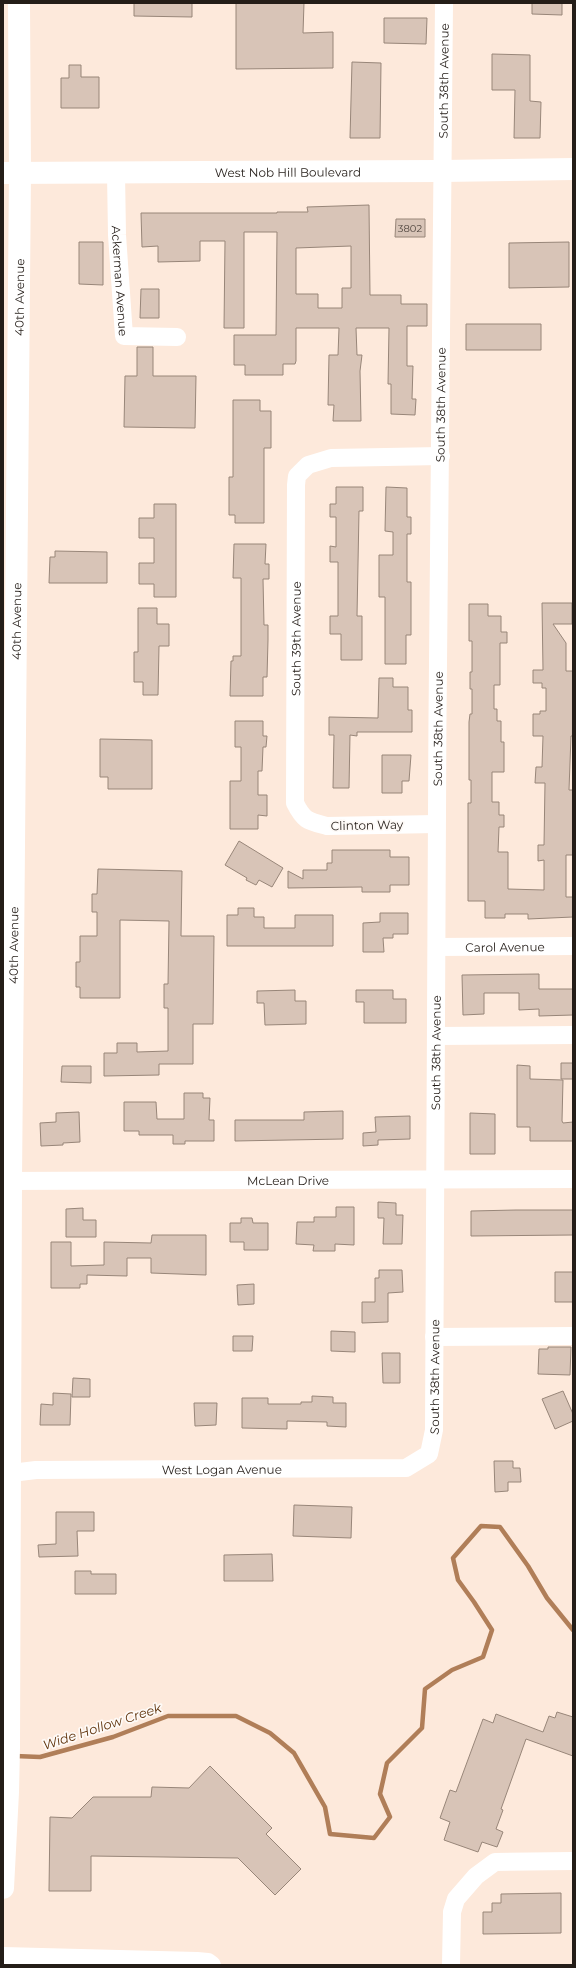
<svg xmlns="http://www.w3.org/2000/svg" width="576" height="1968" font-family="Montserrat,sans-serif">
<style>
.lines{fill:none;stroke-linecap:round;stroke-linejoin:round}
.stream{stroke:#b07e58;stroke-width:4.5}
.building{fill:#d8c4b7;stroke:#988679;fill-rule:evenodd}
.minor{stroke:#fff;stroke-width:18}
.major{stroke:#fff;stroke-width:22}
.labels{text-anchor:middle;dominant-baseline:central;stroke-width:3.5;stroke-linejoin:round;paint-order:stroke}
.number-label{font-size:10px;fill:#514740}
.street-label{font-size:12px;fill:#241d18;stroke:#fefaf7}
.water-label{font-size:13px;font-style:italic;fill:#62360f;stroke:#fefaf7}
</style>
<rect width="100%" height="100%" fill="#fde9db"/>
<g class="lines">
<!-- stream -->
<path class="stream" d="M15,1756L40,1757L113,1737L168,1716H236L270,1733L294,1753L325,1807L330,1834L374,1838L390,1817L380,1794L387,1763L422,1728L425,1689L452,1670L483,1657L492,1630L474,1602L458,1580L453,1558L481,1526L500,1527L528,1566L547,1598L573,1630"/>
</g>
<!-- building -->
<path class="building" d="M134,3H192V17L134,16Z
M236,3H304L303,33L333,32V68L236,69Z
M532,3H562V15L532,14Z
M384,18H427L426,44L384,43Z
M492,54L530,55V101L541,102L540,138H514L515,90H492Z
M352,62L381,63L380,138H350Z
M69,65H81V77H99V108H61V78H69Z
M369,205L370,295H401V304H427V326H407V366H413L412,399H416L415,415L391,414V384H388L389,328H356L357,355H362L360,371L361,421H333L334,405H328L329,355H338L339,328H296V361L295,364H283V375H245V365H234V335H276L277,232H244V328H224L225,241H200V261L158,262V246L142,247L141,213H277V212H308L307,207ZM351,246V288H342V308H318V294H296V248Z
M396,219H425V237H395Z
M79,242H103V285L79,284Z
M569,242V287L509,288V243Z
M141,289H159V318H140Z
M466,324H541V350H466Z
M137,347H153V376H196L195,428L124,427L125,376H137Z
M233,400H260V411H271V448H264V523H235V515H229V477H233Z
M336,487H363V511H359L357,616H362V660H341V634H330V616H338V562H330V546L336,547V517H330V504H336Z
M386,487L407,488V517H411V534H407V582H411V635H406V664H385V597H379V555H393V532L385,531Z
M154,504H176V597H154V584H139V563H154V538H139V518H154Z
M234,544H266L265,564H269V579H263L264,625H268V640L267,677H263V696H230L231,661H233V656H241V578H233Z
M55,551L107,552V583H49L50,557H55Z
M542,603H572V624H553L566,643V671H573V736H571L569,790H573V855H566V897H573V917L528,919V914H505V918H485V901H468V803H471V780H469V722L470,714H472V689H470V672H472V641H469V604H488V616H501V632H507V643H500V685H494V709H497V721H501V742H504V772H492V802H499V815H504V827H499L498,852H508V889L544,890V860L538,861V845H544L545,783H535L536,767H542L543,736H533V714H540V711H546V688H542V683H533V670H543Z
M138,608H157V624H169V646H159L158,695H143V682H134V652H138Z
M379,678H393V687H408V710H412V732H357V736L350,735L349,788H333L334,735H329V717L378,718Z
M235,721H263V736H267L266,747H263L262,771H258V795H267V816L258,815V829H230V781H241V747H235Z
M100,739L152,740V789H108V777H100Z
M382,755H411L409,781H402V793H382Z
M239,841L283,868L272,887L259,880L256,885L246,880L247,878L225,865Z
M332,850H390V857H409V885H390V892H362V887L288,888V871L303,879V870H327V863H332Z
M98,869L182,871L181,936H214L213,1024H193V1064H159V1075L104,1076V1053H117V1043H137V1052L168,1051V1008H164V984H168L169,921L120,920V998H80V987H76V962H80V936H97V912H92V894H97Z
M238,908H254V917H264V928H295V915H333V946H227V915H238Z
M380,913H408V934H393V938H383L384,952H363V923L380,922Z
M539,974V989H573V1015L539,1016V1009L519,1010V993H484V1014L463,1015L462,975Z
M295,990V1001H306V1024L265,1025L264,1003H257V991Z
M356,990H393V999H406V1023H364V1002H356Z
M561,1063H573V1079H561Z
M517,1065L530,1066V1079L563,1080L562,1121L563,1123L573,1122V1141H530V1127H517Z
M62,1066H91V1083L61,1082Z
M184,1093H203V1098H210L209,1120H214V1141H185V1144H173V1135H139V1131H124V1102H156L157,1119H184Z
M343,1111V1139L235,1141V1120H304V1112Z
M79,1112L80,1142L63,1143V1145L41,1146L40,1123L56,1122V1113Z
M470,1113L495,1114V1154H470Z
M410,1116V1139L378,1140V1145L363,1146V1133L376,1132L375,1117Z
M378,1202L396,1203V1215H403L402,1244H383L384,1218H378Z
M336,1207H354V1245L335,1244V1251H313L314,1245L296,1244L297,1222H314V1217H336Z
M83,1208V1220H96V1237H66V1209Z
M516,1210H573V1235L471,1236V1211Z
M241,1218H252L253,1223H268V1250H244V1242H230V1223H241Z
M152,1235H206V1275L151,1273V1258H127V1276L87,1275V1284H80V1288H51V1242H71V1266L104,1265V1242L151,1243Z
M379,1270H402L403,1292L388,1293V1322L362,1323V1302H375V1278H379Z
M555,1272H573V1302H555Z
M254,1284V1304L238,1305L237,1285Z
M331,1331L355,1332V1352L331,1351Z
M233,1336H253L252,1351H233Z
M548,1347H571L570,1375L538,1374L539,1349H548Z
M382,1353H400V1383H383Z
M73,1378L90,1379V1397H72Z
M563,1391L573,1414V1421L555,1429L542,1399Z
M53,1393L71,1394L70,1425H40L41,1404L53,1405Z
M312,1396L333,1397V1403H346V1427L327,1426V1422L287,1421V1429L242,1428V1398H268V1404H301V1402H312Z
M194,1403H217L216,1425L195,1426Z
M494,1461H513V1468H520L521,1482H508V1491L495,1492Z
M294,1505L352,1507L351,1538L293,1536Z
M56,1512H94V1531H77L78,1556L39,1557L38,1545L56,1544Z
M272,1554L273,1581H224V1555Z
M75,1571H91V1574H116V1594H75Z
M557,1712L573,1717V1756L526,1739L501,1809L503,1810L496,1829L503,1832L497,1847L482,1842L478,1852L444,1840L450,1822L440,1818L450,1790L456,1792L483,1719L493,1723L496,1714L543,1732L549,1716L555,1718Z
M210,1766L272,1828L266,1834L301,1869L275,1895L238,1858L91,1856V1891H49L50,1817L72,1818L93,1797H151L152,1787L189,1788Z
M561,1893V1933L483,1934V1912H492V1903H501V1894Z"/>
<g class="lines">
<!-- minor -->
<g class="minor">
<path id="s1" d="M116,173L117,235L124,336L177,337"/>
<path id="s2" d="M436,824L327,826C308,821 304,821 295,803L296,485L297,476L308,465L331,458L441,456"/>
<path id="s3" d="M437,947L573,946"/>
<path d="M436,1036L573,1035"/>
<path id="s4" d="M3,1181L573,1179"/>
<path d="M434,1337L573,1336"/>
<path id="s5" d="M3,1474L36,1470L406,1468L429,1454L434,1430C435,954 439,479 444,3"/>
<path d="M3,1956L197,1961L208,1962L212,1965"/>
<path d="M451,1965L452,1912L456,1899L476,1876L495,1862L573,1861"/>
</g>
<!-- major -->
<g class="major">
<path id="s6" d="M3,173L442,171L573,169"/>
<path id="s7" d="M3,1888L8,1792L9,1747L11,1181L20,172L19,3"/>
</g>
</g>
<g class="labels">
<!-- number labels -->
<g class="number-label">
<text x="410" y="228">3802</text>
</g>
<!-- street labels -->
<g class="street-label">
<text stroke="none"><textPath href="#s5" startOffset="1804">South 38th Avenue</textPath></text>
<text stroke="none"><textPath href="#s6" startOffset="285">West Nob Hill Boulevard</textPath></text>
<text stroke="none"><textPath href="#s1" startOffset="108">Ackerman Avenue</textPath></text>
<text stroke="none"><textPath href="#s7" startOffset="1591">40th Avenue</textPath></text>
<text stroke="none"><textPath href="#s5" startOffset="1480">South 38th Avenue</textPath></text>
<text stroke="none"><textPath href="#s7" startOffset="1267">40th Avenue</textPath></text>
<text stroke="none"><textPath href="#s2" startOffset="315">South 39th Avenue</textPath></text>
<text stroke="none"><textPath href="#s5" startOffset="1156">South 38th Avenue</textPath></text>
<text transform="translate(367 825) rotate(-1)">Clinton Way</text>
<text stroke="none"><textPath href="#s7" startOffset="943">40th Avenue</textPath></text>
<text stroke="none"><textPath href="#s3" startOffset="68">Carol Avenue</textPath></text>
<text stroke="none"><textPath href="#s5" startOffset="832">South 38th Avenue</textPath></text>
<text stroke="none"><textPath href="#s4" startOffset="285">McLean Drive</textPath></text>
<text stroke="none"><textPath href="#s5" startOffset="508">South 38th Avenue</textPath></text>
<text stroke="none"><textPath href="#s5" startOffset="219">West Logan Avenue</textPath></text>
</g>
<!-- water labels -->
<g class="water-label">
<text transform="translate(102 1726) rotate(-18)">Wide Hollow Creek</text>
</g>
</g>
<!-- border -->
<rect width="576" height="1968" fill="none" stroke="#241d18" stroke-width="8"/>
</svg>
